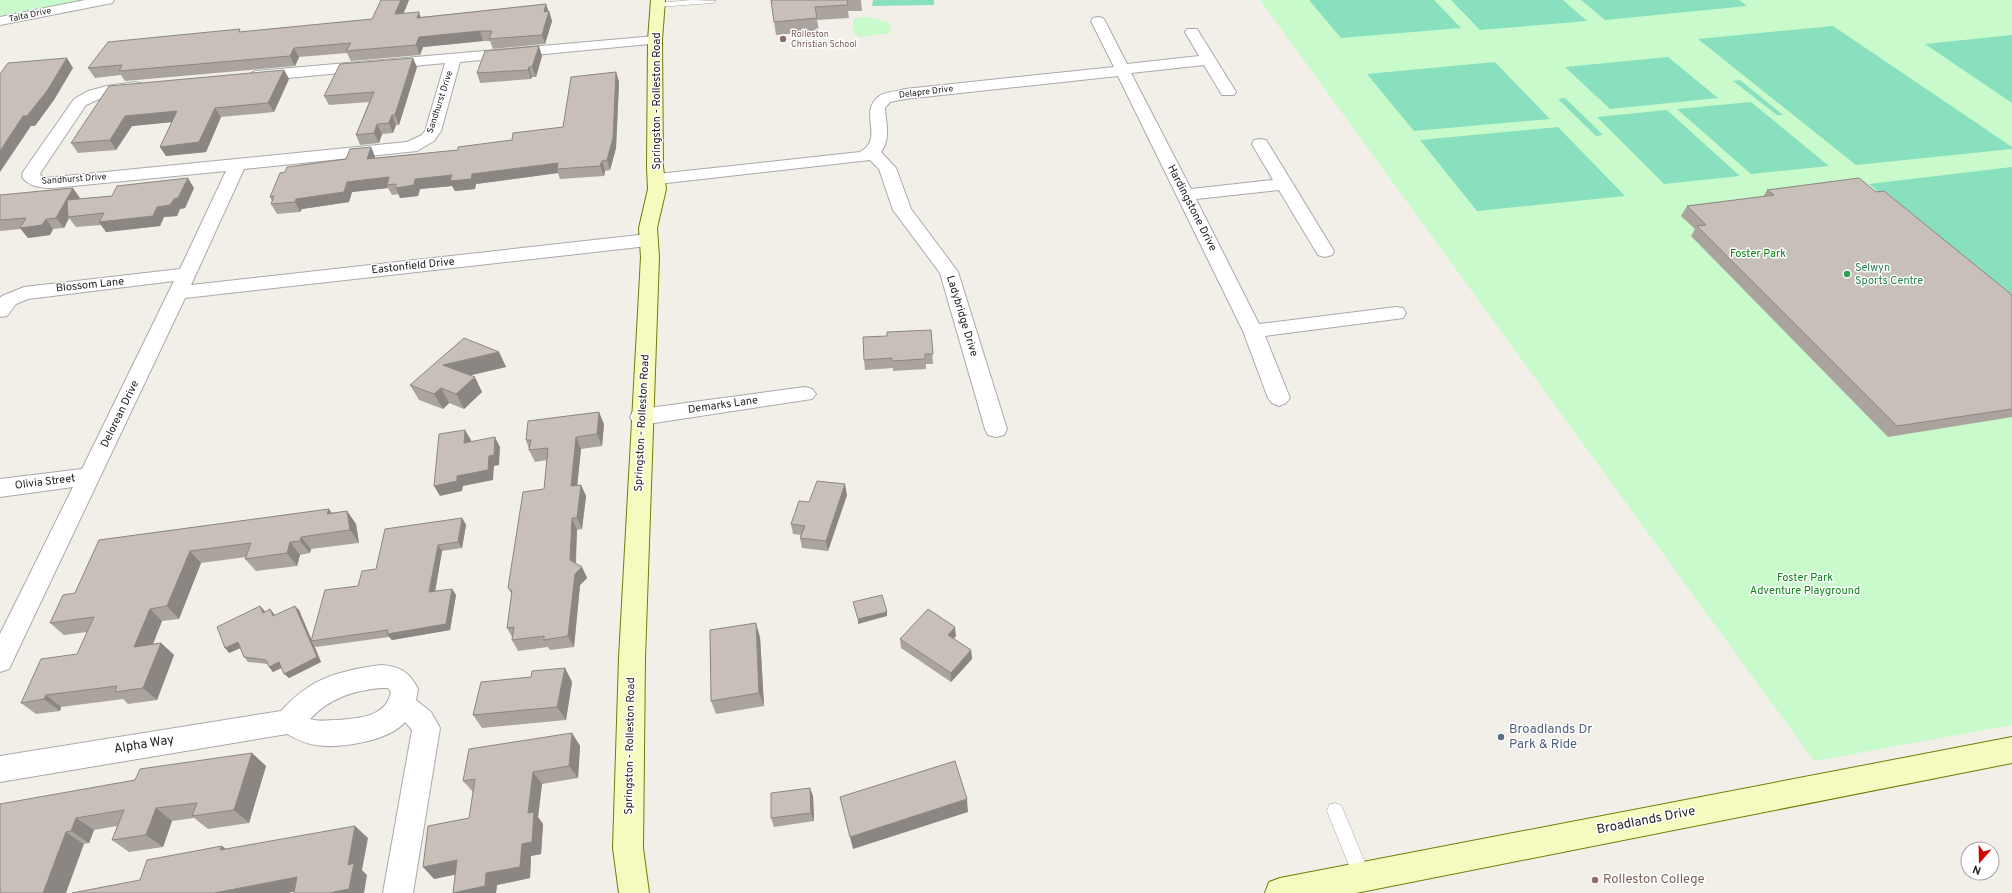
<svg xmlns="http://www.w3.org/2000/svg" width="2012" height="893" font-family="Overpass,sans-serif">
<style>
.park{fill:#c8facc}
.pitch{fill:#88e0be}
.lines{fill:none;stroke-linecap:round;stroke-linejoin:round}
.lane-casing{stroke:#a9a9a9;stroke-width:1}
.street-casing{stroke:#a9a9a9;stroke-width:2}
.secondary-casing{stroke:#707d05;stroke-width:2}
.lane{fill:#fff;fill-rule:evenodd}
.street{fill:#fff;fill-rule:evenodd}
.secondary{fill:#f7fabf;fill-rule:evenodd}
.wall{fill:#aba49e}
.shaded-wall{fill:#8b8681}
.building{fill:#c7bfb8;stroke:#8b8681}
.education-dot{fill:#8d6e63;stroke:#fff;stroke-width:1.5}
.leisure-dot{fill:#2e9e5b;stroke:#fff;stroke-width:1.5}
.service-dot{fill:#5c6f8a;stroke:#fff;stroke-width:1.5}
.labels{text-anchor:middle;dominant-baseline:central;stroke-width:3;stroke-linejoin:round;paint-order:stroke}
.far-street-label{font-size:9px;fill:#222;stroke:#fff}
.far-education-label{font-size:9px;fill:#785e54;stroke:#fff;text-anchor:start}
.street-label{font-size:11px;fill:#222;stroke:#fff}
.park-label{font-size:11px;fill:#0c8416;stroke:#fff}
.leisure-label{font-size:11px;fill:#27864d;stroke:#fff;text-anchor:start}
.near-service-label{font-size:13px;fill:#4e5e75;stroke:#fff;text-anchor:start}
.near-street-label{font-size:13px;fill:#222;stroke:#fff}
.near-education-label{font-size:13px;fill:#785e54;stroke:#fff;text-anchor:start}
</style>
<rect width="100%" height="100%" fill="#f2efe9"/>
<!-- park -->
<path class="park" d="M0,0H84L0,16Z
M1260,0H2012V725L1814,761Z
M858,17H869L890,23L891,33L859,37L854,34L853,20Z"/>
<!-- pitch -->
<path class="pitch" d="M873,0H934V5L872,6Z
M1309,0H1434L1461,28L1341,38Z
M1451,0H1563L1587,21L1480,30Z
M1581,0H1739L1747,6L1605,20Z
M1833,26L2012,147V149L1856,165L1698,39Z
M2012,35V103L1925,44Z
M1668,57L1718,98L1610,109L1565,67Z
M1495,62L1550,119L1414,131L1367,74Z
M1740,80L1783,115H1777L1733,81Z
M1565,98L1603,135L1596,136L1558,99Z
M1751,102L1829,166L1751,174L1677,109Z
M1667,110L1740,176L1664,184L1597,117Z
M1558,127L1625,196L1477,211L1420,140Z
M2012,167V301L1869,184Z"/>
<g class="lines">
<!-- lane casing -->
<g class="lane-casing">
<path id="lane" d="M692,0L716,1L712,3L658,7L654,5L658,3Z
M1335,803L1341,805L1371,877L1368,883L1362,886L1356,883L1327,811L1329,805Z"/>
</g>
<!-- street casing -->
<g class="street-casing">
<path id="street" d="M85,0H114L112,3L107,4L0,25V17Z
M1098,17L1103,18L1105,21L1127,64L1199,56L1185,32L1187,29H1197L1236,92L1234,95H1222L1204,65L1131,73L1191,189L1273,180L1252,144L1254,140L1260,139L1266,140L1334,251L1332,255L1325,257L1318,255L1279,190L1196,199L1259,324L1396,307L1403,308L1406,313L1403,318L1396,319L1265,336L1290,398L1286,403L1279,406L1272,403L1268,398L1243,331L1118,76L905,99L890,102L885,108C886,124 891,139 881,152L896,168L911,209L958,272L1007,429L1004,435L996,437L988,435L985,429L940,273L893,210L879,169L870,160L658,184L652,183L649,179L652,175L658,174L860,152C885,138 858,114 878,97C883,92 898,91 905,89L1114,67L1091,21L1093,18Z
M655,36L660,37L662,40L660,43L460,62L441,131L434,141L417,151L244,169L191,285L648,234L654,236L657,240L654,244L648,246L185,298L9,669L0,672V634L73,487L0,497V479L82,469L174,281L28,299L16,304L7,316L0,317V298L2,296L24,287L180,269L226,171L53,188C42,188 29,187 22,177L23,172L74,99L88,91L107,86L136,82L142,84L144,87L142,90L108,95L86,105L41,172L40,175L45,178L407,142L422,135L425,131L445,63L256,81L251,79L248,76L251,73L256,71Z
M805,387L812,389L816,394L812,399L641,425L633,423L630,417L633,411L641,409Z
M381,665C399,666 410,672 418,689L416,700L431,712L440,728L413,893H383L412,730L405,722C389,741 340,749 316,745C306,744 296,739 287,734L0,782V756L281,711C289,703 297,694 307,688C327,674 356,668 381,665ZM381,688H388L391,692C386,717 360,718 338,720C328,720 319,722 310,719C330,698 352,691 381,688Z"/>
</g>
<!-- secondary casing -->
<g class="secondary-casing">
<path id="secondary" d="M651,0H665L662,40L663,167L666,189L657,228L659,257L645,658L643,848L649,893H619L613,848L619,658L641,257L639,228L648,189L647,167L648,40Z
M2012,737V763L1356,893H1265L1269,882L1280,878Z"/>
</g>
<!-- lane -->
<use href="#lane" class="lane"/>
<!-- street -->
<use href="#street" class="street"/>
<!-- secondary -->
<use href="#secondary" class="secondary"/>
</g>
<!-- wall -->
<path class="wall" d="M381,0H409L404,13L421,17L546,4L548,11H549L552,21L545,44L493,49L490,41H483L423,47L420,55L351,61L347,53L299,57L295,66L125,81L121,75L95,78L88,68L242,32L372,19Z
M771,0H861L862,11H848L849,18L817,20L819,31L776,35L774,22Z
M542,56L536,77H532L531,79L480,83L477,73Z
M417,67L399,125H396L393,133L382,134L379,143L360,145L356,135L369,102L329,105L324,96Z
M284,70L289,79L274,112L221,117L206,152L166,156L160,147L172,122L132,126L116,150L78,153L71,143Z
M616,72L619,82L616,148L610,170L605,171L604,176L560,179L558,173L476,184L475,189L455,191L452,186L420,189L418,196L400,198L399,194L392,195L388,188L352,192L349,202L302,209L300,212L277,214L271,204L272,201L270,197L285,172L346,159L371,147L375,157V158L458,150L512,140L563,127Z
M194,188L185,208L180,209L177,216L164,217L160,226L106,232L101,225L76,227L69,218L64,228L53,229L50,235L28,238L21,229L0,231V195L80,198L79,199Z
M1767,190L1876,192L2012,295V417L1888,437L1691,236L1695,229L1681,216L1687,206L1763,197Z
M931,330L933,364H926V369L893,371V368L865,370L864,360L887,336Z
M499,352L506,367L470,375L482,392L464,409L449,403L443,409L419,400L410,385Z
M604,424L602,446L581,449L577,485H581L586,496L582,529L577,530L576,564L582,567L587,578L580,585L574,647L550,650L548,647L518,651L512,640V637L507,628L512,595L508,588L544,489L547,460L535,462L529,450V449L526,440Z
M847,495L828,551L802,548L800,538L801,535L793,534L791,524L809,502Z
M329,509L331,513L347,511L356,524L359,543L311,549L310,553L300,555L297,566L256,571L245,559L246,557L201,563L179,619L162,621L153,644L161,643L174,655L157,700L128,704L123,699L61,707L60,711L36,714L21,703L77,654L87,632L64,635L50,623L75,593L99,540Z
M462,518L466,525L462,548L442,551L435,591L452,589L456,595L450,630L392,640L389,637L316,647L314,645L321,662L289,678L282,668L273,672L268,664L248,662L244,657L240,648L229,653L260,606L265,612L270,609L275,616L299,610L311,639L358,586L376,569Z
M956,636L954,639L971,650L972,659L951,682L901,648L900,639Z
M760,637L764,706L716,714L711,701Z
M565,668L572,682L566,720L482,728L473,715L531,677Z
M572,733L580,746L578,778L542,784L538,817L543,824L541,854L531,856L530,878L497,885L496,893H453L455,874L434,879L469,818L473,792L463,781Z
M266,766L249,823L208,829L194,818L172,821L163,847L129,852L112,840L117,826L94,830L89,843L84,844L0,804Z
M810,788L813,796L814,821L774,827L771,818Z"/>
<!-- shaded-wall -->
<path class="shaded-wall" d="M401,0H409L399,23L395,14Z
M546,4L549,13V11L552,21L545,44L542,35L544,12Z
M419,12L422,21L417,18Z
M480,31L483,41L423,47L420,55L416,45L419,37Z
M539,46L542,56L536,77L532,67Z
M294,48L299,57L295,66L290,56Z
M67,58L73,68L54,100L35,126H31L0,172V151L23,116Z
M413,58L417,67L399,125L395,115Z
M529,67L532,77L531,79L528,70Z
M284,70L289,79L274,112L268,103Z
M616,72L619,82L616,148L610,170L607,160Z
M215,108L221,117L206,152L166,156L160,147Z
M177,111L183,121L132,126L116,150L110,140L125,116Z
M392,115L396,125L393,133L389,123Z
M377,124L382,134L379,143L374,133Z
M371,147L375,157L372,169L367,159Z
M602,161L605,171L604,176L600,166Z
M558,163L557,169L558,173L476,184L475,189L455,191L452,186L420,189L418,196L400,198L396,188L415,179L452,175L472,174Z
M389,177L387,185L388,188L352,192L349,202L302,209L300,212L295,202L296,199L347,182Z
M188,178L194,188L185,208L180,209L177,216L164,217L160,226L106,232L99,222L157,207L174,199Z
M73,188L80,198L70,217H68L69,218L64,228L56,218Z
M46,219L53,229L50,235L28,238L20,228Z
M499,352L506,367L451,380L443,365Z
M475,377L482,392L464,409L456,394Z
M441,388L449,403L443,409L434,394Z
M599,412L604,424L602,446L597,434Z
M465,430L471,440L470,453L464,443Z
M495,437L500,447L499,465L494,466L493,480L463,486L462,491L440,496L434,486L489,456Z
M576,437L581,449L576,497L571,486Z
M845,484L847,495L828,551L826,541Z
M581,485L586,496L582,529L577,518Z
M329,509L338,522L327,514Z
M347,511L356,524L359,543L350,530Z
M462,518L466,525L462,548L458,542Z
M572,518L577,530L575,572L570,560Z
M301,537L311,549L310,553L300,541Z
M290,542L300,555L297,566L287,553Z
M438,545L442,551L434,598L429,592Z
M190,551L201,563L179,619L167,606Z
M582,567L587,578L580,585L574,647L568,636L575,574Z
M452,589L456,595L450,630L392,640L387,634Z
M260,606L264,610L267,618L263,613Z
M295,606L299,610L312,641H311L314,645L321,662L289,678L284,674Z
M150,609L162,621L147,659L134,647Z
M270,609L274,614L277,621L273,616Z
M887,612V616L858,624V619Z
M756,623L760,637L764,706L759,693Z
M955,627L956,636L948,644V635Z
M238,642L243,647L229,653L225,648Z
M161,643L174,655L157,700L143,688Z
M971,650L972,659L951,682V673Z
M279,662L284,666L273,672L269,667Z
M565,668L572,682L566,720L557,707Z
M46,695L61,707L60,711L44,699Z
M572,733L580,746L578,778L569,766Z
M252,753L266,766L249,823L234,810Z
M533,772L542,784L538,817L543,824L541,854L531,856L530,878L497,885L496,893H453L486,873L522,844L528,813Z
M810,788L813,796L814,821L811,813Z
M967,799L968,812L853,849L850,837Z
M156,808L172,821L163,847L146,835Z
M76,818L94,830L89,843L71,831Z
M355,826L368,838L362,870L367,875L364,893H329L348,865Z
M66,832L84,844L66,893H43Z
M222,846L237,857L220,850Z
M457,860L468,872L434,879L423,867Z
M297,877L312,888L288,893H214Z"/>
<!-- building -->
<path class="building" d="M381,0H401L395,14L419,12L417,18L546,4L544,12L549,11L542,35L489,39L492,31H480L419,37L416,45L346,51L351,43L294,48L290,56L119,71L122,65L88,68L108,42L240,29L239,32L372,19Z
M771,0H847L848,5L815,7L817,18L774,22Z
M539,46L532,67H529L528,70L477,73L485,51Z
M67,58L47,91L27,116H23L0,151V74L8,63Z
M413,58L395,115H392L389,123L377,124L374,133L356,135L374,92L324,96L340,64Z
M284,70L268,103L215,108L199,142L160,147L177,111L125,116L110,140L71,143L109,86Z
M616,72L613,138L607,160L602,161L600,166L557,169L558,163L472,174L471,179L450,181L452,175L415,179L414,185L396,188V184L387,185L389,177L347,182L344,192L296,199L295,202L271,204L274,196L270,197L280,173L285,172L287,167L346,159L350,149L371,147L367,159L458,150V147L512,140L513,133L563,127L571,77Z
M188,178L178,198L174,199L170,205L157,207L153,216L99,222L104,213L68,217L67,200L112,196L117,186Z
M1859,178L1876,192L1884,191L2012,295V409L1897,426L1697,226L1706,225L1687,206L1774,195L1767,190Z
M73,188L56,218L46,219L42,225L20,228L26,218L0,220V195Z
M931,330L933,354H925V359L892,361V358L864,360L863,337L887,336V332Z
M464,338L499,352L443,365L475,377L456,394L441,388L434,394L410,385Z
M599,412L597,434L576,437L571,486L581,485L577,518H572L570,560L582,567L575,574L568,636L544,640V636L512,640L514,627L507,628L512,591L508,588L523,492L544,489L548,448L529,450L531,440H526L528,421Z
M465,430L464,443L495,437L494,455L489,456L488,470L457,476V481L434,486L439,434Z
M817,481L845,484L826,541L800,538L805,526L791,524L799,501L809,502Z
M329,509L327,514L347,511L350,530L301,537L300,541L290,542L287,553L245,559L251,543L190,551L167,606L150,609L134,647L161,643L143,688L115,692L117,686L46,695L44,699L21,703L41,659L77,654L94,617L50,623L63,595L75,593L99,540Z
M462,518L458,542L438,545L429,592L452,589L446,624L387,634L388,630L311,641L325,590L358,586L362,571L376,569L385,529Z
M882,595L887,612L858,619L853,602Z
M260,606L263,613L270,609L273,616L295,606L317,657L284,674L279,662L269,667L266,660L244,657L238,642L225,648L217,627Z
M928,609L955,627L948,635L971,650L951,673L900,639Z
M756,623L759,693L711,701L710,630Z
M565,668L557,707L473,715L481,682L531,677L532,671Z
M572,733L569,766L533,772L528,813L534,812L532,842L522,844L520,867L486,873L485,886L453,893L457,860L423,867L428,826L469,818L475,779L463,781L469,749Z
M252,753L234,810L192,816L197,803L156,808L146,835L112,840L124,810L76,818L71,831L66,832L43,893H0V804L135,780L140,769Z
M955,761L967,799L850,837L840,797Z
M810,788L811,813L771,818V793Z
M355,826L348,865L354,863L349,889L329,893H294L297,877L214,893H72L140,880L147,860L222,846L220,850Z"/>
<!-- markers -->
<g class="education-dot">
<circle cx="783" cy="39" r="4"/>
<circle cx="1595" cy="880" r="4"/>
</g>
<circle class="leisure-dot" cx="1847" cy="274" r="4"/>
<circle class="service-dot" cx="1501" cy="737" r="4"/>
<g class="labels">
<!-- far-street labels -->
<g class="far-street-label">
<text transform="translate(30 15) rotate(-12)">Taita Drive</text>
<text transform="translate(926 92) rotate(-7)">Delapre Drive</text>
<text transform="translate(440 102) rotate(-72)">Sandhurst Drive</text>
<text transform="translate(74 179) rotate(-4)">Sandhurst Drive</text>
</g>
<!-- far-education labels -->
<g class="far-education-label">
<text x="791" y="34">Rolleston<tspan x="791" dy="10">Christian School</tspan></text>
</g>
<!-- street labels -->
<g class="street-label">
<text transform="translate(657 101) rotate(-90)">Springston - Rolleston Road</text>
<text transform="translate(1192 208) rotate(63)">Hardingstone Drive</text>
<text transform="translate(413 266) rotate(-6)">Eastonfield Drive</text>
<text transform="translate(90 285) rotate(-6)">Blossom Lane</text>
<text transform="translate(962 316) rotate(73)">Ladybridge Drive</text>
<text transform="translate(723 405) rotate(-8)">Demarks Lane</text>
<text transform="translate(120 414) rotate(-64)">Delorean Drive</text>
<text transform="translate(642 423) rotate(-87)">Springston - Rolleston Road</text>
<text transform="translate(45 482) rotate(-7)">Olivia Street</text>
<text transform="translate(630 746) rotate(-89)">Springston - Rolleston Road</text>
</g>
<!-- park labels -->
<g class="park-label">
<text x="1758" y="254">Foster Park</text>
<text x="1805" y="578">Foster Park<tspan x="1805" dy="13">Adventure Playground</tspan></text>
</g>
<!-- leisure labels -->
<g class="leisure-label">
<text x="1855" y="268">Selwyn<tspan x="1855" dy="13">Sports Centre</tspan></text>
</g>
<!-- near-service labels -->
<g class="near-service-label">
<text x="1509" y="730">Broadlands Dr<tspan x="1509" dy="15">Park &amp; Ride</tspan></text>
</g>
<!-- near-street labels -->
<g class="near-street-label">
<text transform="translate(144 745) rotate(-9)">Alpha Way</text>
<text transform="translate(1646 821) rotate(-11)">Broadlands Drive</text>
</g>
<!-- near-education labels -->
<g class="near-education-label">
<text x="1603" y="880">Rolleston College</text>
</g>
</g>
<!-- north arrow -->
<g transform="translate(1980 861) rotate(200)"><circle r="19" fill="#ffffff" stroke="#a7a7a7"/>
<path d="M0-3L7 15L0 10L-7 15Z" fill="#d40000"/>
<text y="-6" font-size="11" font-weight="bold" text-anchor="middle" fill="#222222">N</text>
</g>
</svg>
